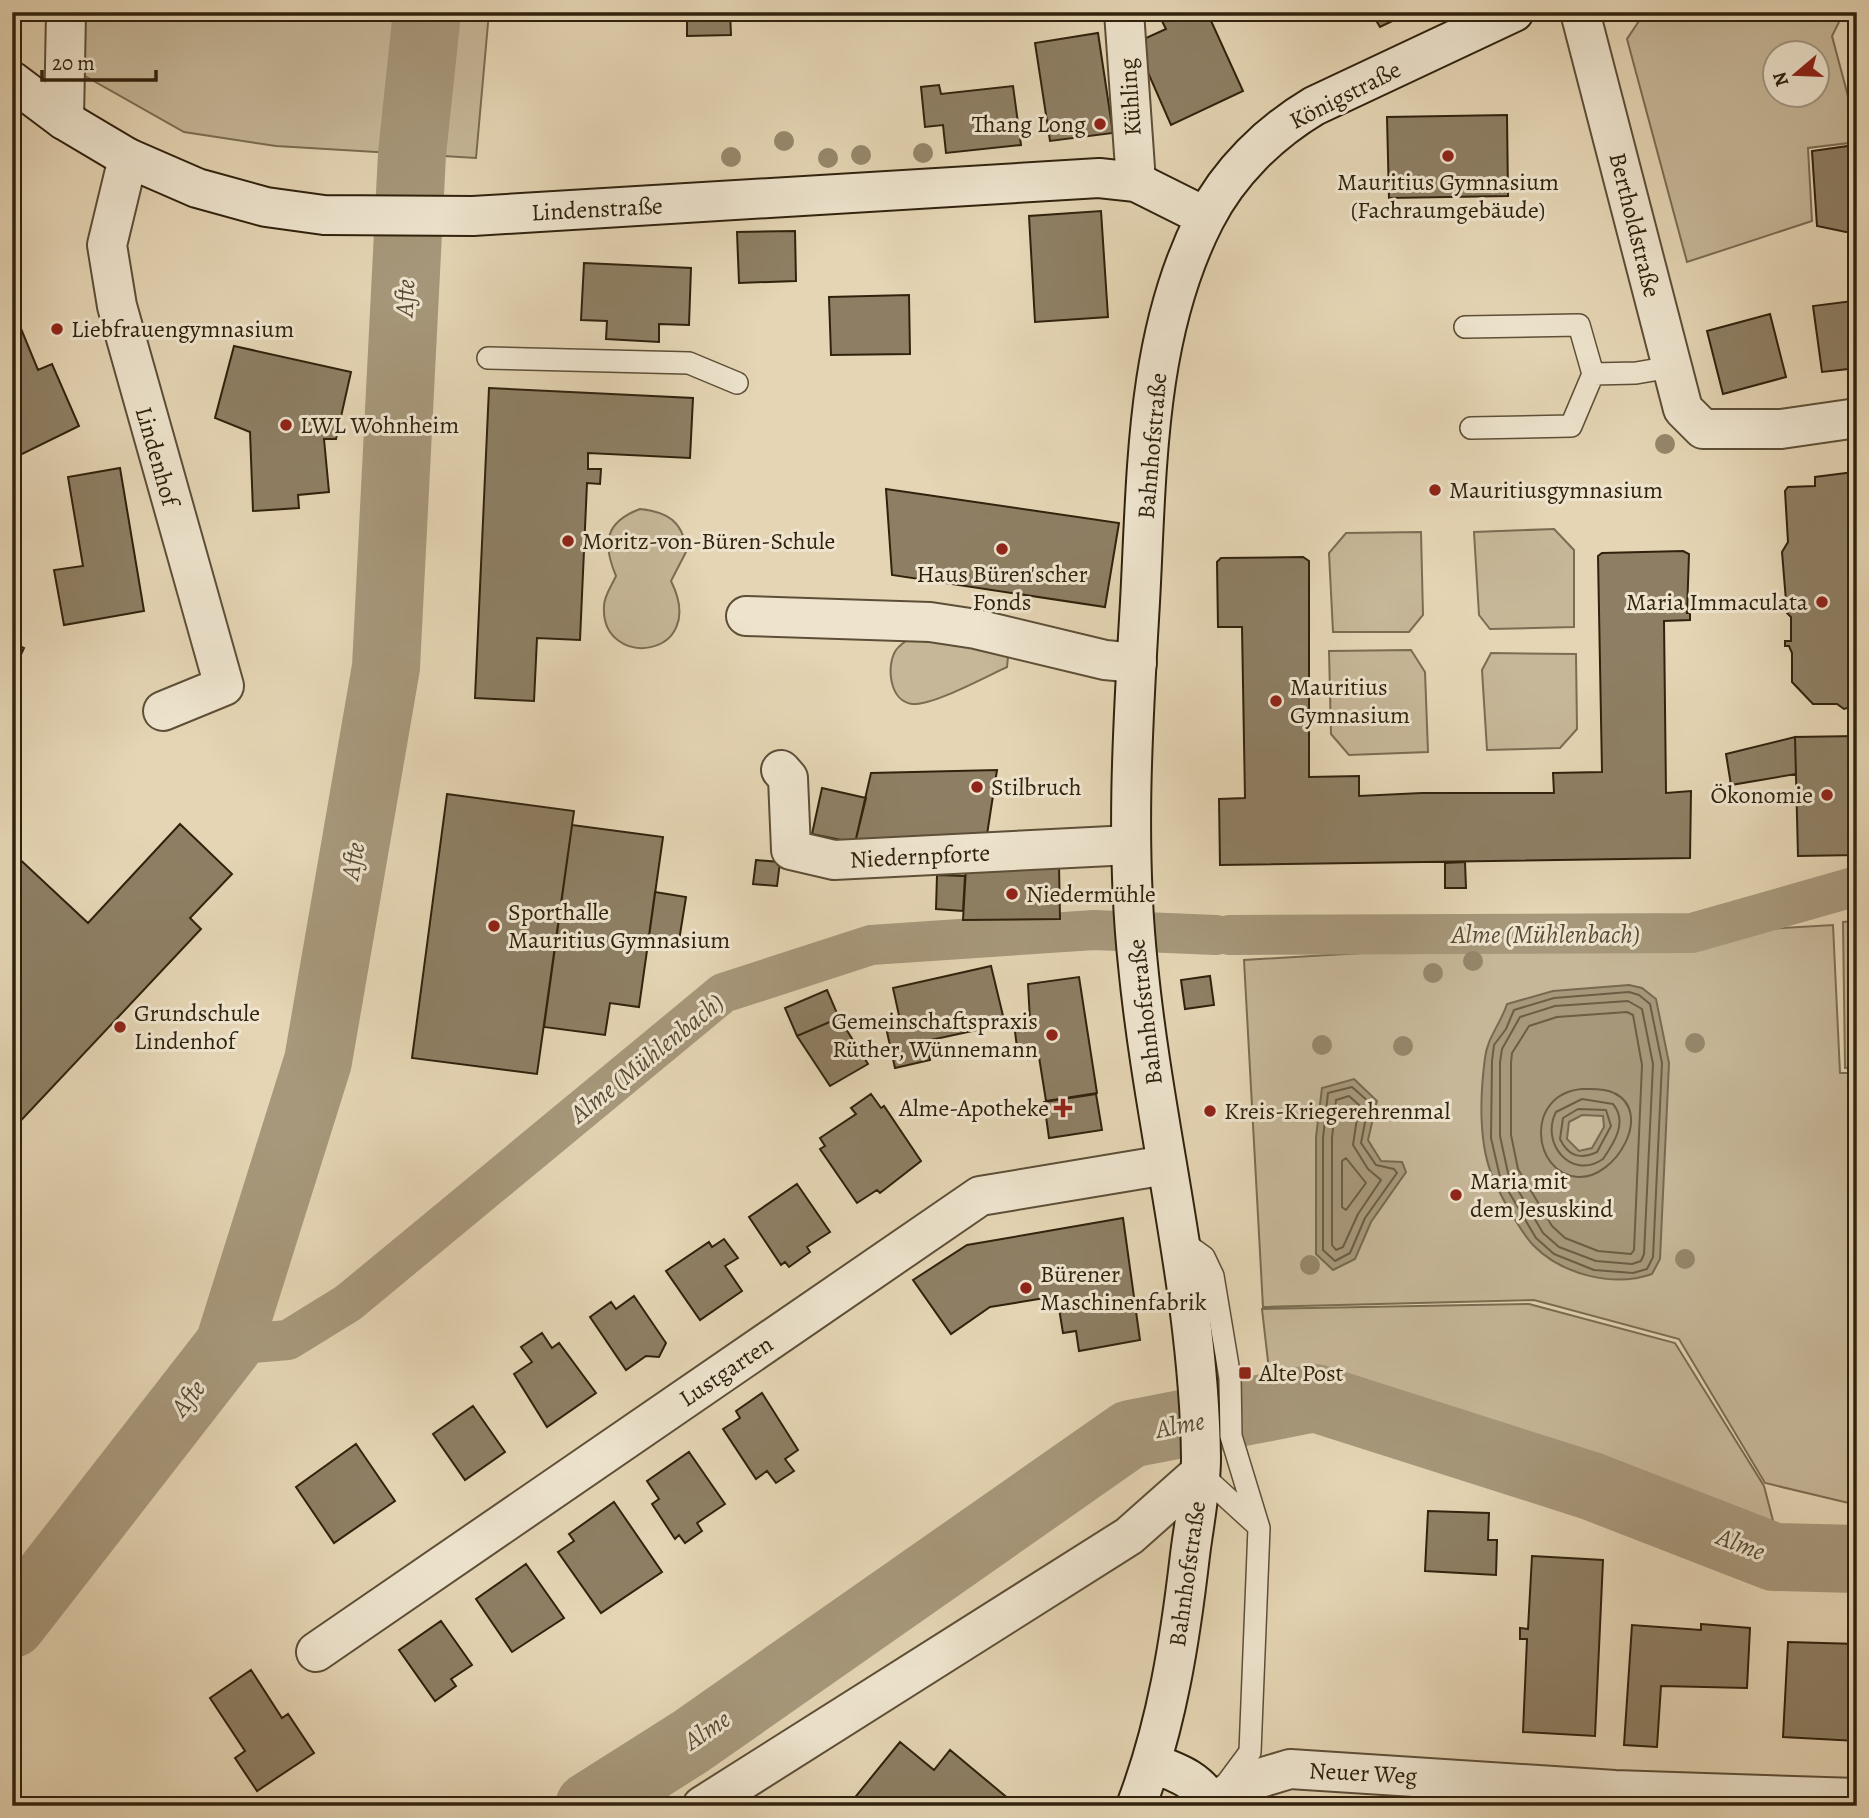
<svg xmlns="http://www.w3.org/2000/svg" width="1869" height="1818" font-family="Alegreya,serif">
<style>
.green{fill:#c6b798;stroke:#7b6c52;stroke-width:2;fill-rule:evenodd}
.water{fill:#a7987b;stroke:#77694f;stroke-width:2;fill-rule:evenodd}
.lines{fill:none;stroke-linecap:round;stroke-linejoin:round}
.shore{stroke:#6c5d44;stroke-width:2}
.canal{stroke:#a7987b;stroke-width:40}
.river{stroke:#a7987b;stroke-width:68}
.building{fill:#8e7f64;stroke:#30220d;stroke-width:2}
.service-casing{stroke:#5d4f37;stroke-width:24}
.minor-casing{stroke:#5d4f37;stroke-width:42}
.secondary-casing{stroke:#30220d;stroke-width:42}
.service{stroke:#eee4ce;stroke-width:21}
.minor{stroke:#eee4ce;stroke-width:38}
.secondary{stroke:#eee4ce;stroke-width:38}
.tree{fill:#96876b}
.poi-dot{fill:#8f2418;stroke:#eee4ce;stroke-width:2.5}
.labels{text-anchor:middle;dominant-baseline:central;stroke-width:6;stroke-linejoin:round;paint-order:stroke}
.street-label{font-size:24px;fill:#30220d;stroke:#eee4ce}
.poi-label{font-size:24px;fill:#30220d;stroke:#eee4ce;text-anchor:start}
.water-label{font-size:26px;font-style:italic;fill:#5a4b34;stroke:#eee4ce}
</style>
<rect width="100%" height="100%" fill="#e5d5b4"/>
<filter id="stains"><feTurbulence type="fractalNoise" baseFrequency=".00286" numOctaves="4"/><feColorMatrix values="0 0 0 0 .2 0 0 0 0 .09 0 0 0 0 .02 0 0 0 .5 -.17"/></filter>
<radialGradient id="worn" r=".72"><stop offset=".6" stop-color="#630" stop-opacity="0"/><stop offset="1" stop-color="#630" stop-opacity=".3"/></radialGradient>
<!-- green -->
<path class="green" d="M82,12H489L476,158L276,146L184,132L69,67Z
M1645,12H1844L1832,36L1857,130V142L1808,148L1812,221L1687,262L1627,39ZM1774,52H1816V94H1774Z
M640,509C668,512 682,521 687,550L671,581C710,659 600,671 604,606C604,596 612,585 616,576C602,543 605,522 640,509Z
M1554,529L1574,550V627L1490,629L1479,615L1474,532Z
M1421,532L1423,615L1409,632H1333L1329,553L1346,533Z
M917,634L996,648L1008,657L1007,667C987,676 932,706 912,704C889,701 886,665 896,650C902,642 909,639 917,634Z
M1411,650L1425,672L1428,752L1349,755L1331,734L1329,651Z
M1491,653L1576,654L1577,729L1560,748L1487,750L1482,670Z
M1857,921V1067L1845,1068L1843,922Z
M1833,925L1840,1073H1857V1505L1765,1483L1679,1339L1534,1300L1263,1307L1244,960Z
M1529,1304L1675,1343L1764,1486L1777,1536L1585,1462L1269,1370L1262,1309Z"/>
<!-- water -->
<path class="water" d="M1629,985L1642,988L1656,999L1669,1063L1660,1259L1652,1274C1613,1288 1561,1274 1533,1245C1521,1232 1501,1197 1494,1180C1478,1146 1480,1095 1485,1058C1487,1038 1501,1023 1507,1004L1553,991ZM1582,1115L1603,1116L1604,1127L1592,1148L1579,1151L1567,1139L1569,1122Z
M1354,1079L1377,1101L1368,1140L1381,1161L1402,1162L1406,1172L1371,1222L1355,1259L1333,1270L1316,1254V1137L1322,1088Z"/>
<g class="lines">
<!-- shore -->
<path class="shore" d="M1629,992L1639,995L1650,1004L1662,1063L1653,1257L1647,1269L1633,1273L1594,1270L1554,1254L1536,1238L1500,1177L1491,1138L1492,1061L1494,1045L1506,1029L1514,1010L1554,998Z
M1628,1001L1642,1009L1653,1064L1644,1254L1641,1261L1632,1264L1596,1261L1559,1247L1543,1233L1508,1173L1500,1136V1062L1502,1049L1520,1017L1555,1006Z
M1627,1012L1633,1015L1642,1065L1634,1250L1631,1254L1598,1251L1565,1238L1552,1226L1518,1169L1511,1135V1063L1512,1053L1529,1026L1557,1017Z
M1352,1087L1369,1102L1361,1143L1376,1165L1394,1169L1397,1173L1365,1218L1350,1253L1335,1261L1323,1250V1138L1328,1093Z
M1582,1089C1592,1089 1605,1088 1614,1093C1654,1112 1616,1179 1578,1177C1532,1174 1524,1094 1582,1089Z
M1349,1096L1359,1105L1353,1145L1368,1169L1381,1180L1358,1214L1343,1247L1336,1250L1332,1245V1138L1336,1100Z
M1582,1099L1613,1104C1628,1122 1614,1143 1603,1159C1571,1181 1540,1143 1556,1112Z
M1578,1109L1606,1110L1611,1126L1597,1152C1580,1160 1568,1156 1560,1139L1563,1118Z
M1346,1158L1366,1183L1346,1210L1342,1207V1161Z"/>
<!-- canal -->
<path class="canal" d="M1229,935L1692,933L1857,886
M229,1345L288,1340L348,1303L723,993L871,945L1094,930L1216,935"/>
<!-- river -->
<path class="river" d="M12,1624L229,1345L318,1061L386,667L412,154L427,12
M589,1806L690,1742L1130,1434L1315,1398L1591,1486L1774,1557L1857,1559"/>
</g>
<!-- building -->
<path class="building" d="M652,12H730L731,35L687,36V16L652,17Z
M1165,12H1207L1243,91L1171,125L1135,43L1166,29L1159,15Z
M1371,12H1411L1380,27Z
M1098,33L1113,133L1050,141L1035,43Z
M939,85L941,94L1013,86L1021,145L946,153L943,125L925,127L921,87Z
M1507,115L1508,196L1389,198L1387,117Z
M1848,146L1851,184L1857,187V231L1846,232L1817,226L1812,151Z
M1101,211L1108,317L1035,322L1029,216Z
M795,231L796,281L739,283L737,232Z
M584,263L691,268L689,325L659,324V342L606,339L607,321L581,320Z
M1857,293V368L1822,372L1813,306L1853,301L1852,297Z
M909,295L910,354L831,355L829,297Z
M12,307L38,370L52,364L79,426L12,459Z
M1770,314L1786,377L1723,394L1707,331Z
M234,346L351,372L336,439H324L329,492L298,495L299,508L253,511L250,432L215,418Z
M489,388L693,398L690,458L588,453V469H601L600,484L587,483L580,640L537,638L534,701L475,698Z
M120,468L144,611L64,625L54,570L83,566L68,477Z
M1846,473H1857V705L1844,709L1837,704H1813L1792,682V653L1789,646H1785V641H1791V617L1787,613L1782,552L1788,542L1785,491L1788,487L1815,486V477Z
M886,489L1119,523L1105,607L892,575Z
M1683,551L1689,554L1687,613H1690V620L1664,621L1666,793L1691,791L1690,858L1220,865L1219,799L1245,798L1242,627H1218L1217,562L1221,558L1303,557L1309,561V777L1359,776V796L1422,793H1554L1553,773L1602,772L1598,556L1602,553Z
M12,643L24,648L12,674Z
M1857,736V855L1798,856L1795,737Z
M1795,737L1796,774L1731,785L1726,754Z
M997,770L986,841L855,843L871,773Z
M822,788L866,798L855,843L812,834Z
M447,794L574,811L537,1074L412,1058Z
M180,824L232,874L190,918L201,929L12,1130V852L88,923Z
M572,825L663,837L639,1007L610,1003L605,1035L544,1027Z
M756,860L780,862L777,886L753,884Z
M1465,862L1466,888H1445V863Z
M1059,864L1060,919L963,920L966,867Z
M937,875L965,876L963,911L936,909Z
M655,892L686,897L678,947L648,943Z
M991,966L1005,1024L926,1041L930,1060L895,1068L887,1032L902,1029L893,988Z
M1210,976L1214,1005L1185,1009L1181,980Z
M1079,977L1097,1093L1046,1101L1039,1057L1028,1059L1026,1047L1017,1048L1014,1023L1030,1020L1028,984Z
M827,990L839,1018L797,1036L785,1008Z
M839,1018L868,1064L830,1086L797,1036Z
M871,1094L881,1108L884,1106L921,1161L880,1193L877,1190L857,1203L820,1149L825,1146L820,1138L856,1114L851,1108Z
M1096,1094L1102,1130L1049,1138L1044,1102Z
M797,1184L830,1232L807,1247L810,1252L789,1267L785,1262L781,1265L749,1217Z
M1123,1218L1140,1340L1079,1351L1076,1331L1063,1333L1057,1296L990,1307L951,1334L913,1280L967,1245Z
M724,1239L738,1258L725,1266L742,1291L700,1320L666,1271L709,1242L712,1247Z
M634,1296L666,1343L659,1357L646,1356L626,1370L590,1317L611,1302L616,1309Z
M542,1333L552,1348L559,1343L596,1393L547,1427L514,1374L532,1362L521,1347Z
M762,1393L798,1450L785,1459L794,1471L776,1483L767,1471L756,1479L723,1429L740,1418L736,1411Z
M473,1406L505,1452L465,1480L433,1434Z
M356,1444L395,1501L334,1543L296,1487Z
M689,1452L725,1504L697,1523L702,1531L685,1543L679,1535L675,1539L652,1504L659,1499L647,1481Z
M614,1502L662,1572L601,1613L558,1552L574,1541L569,1534Z
M1428,1511L1489,1513L1488,1540H1497L1496,1575L1425,1571Z
M1532,1556L1603,1560L1595,1736L1523,1732L1527,1639H1520V1628L1528,1629Z
M526,1564L564,1618L512,1652L476,1599Z
M441,1621L472,1665L451,1679L456,1686L435,1701L399,1650Z
M1701,1624L1750,1628L1747,1688L1661,1686L1657,1747L1624,1745L1632,1625L1701,1630Z
M1788,1642L1857,1644V1741L1783,1737Z
M251,1670L282,1718L288,1714L314,1753L257,1791L235,1758L245,1751L210,1698Z
M900,1742L934,1770L950,1750L1010,1800L1006,1806H848Z"/>
<g class="lines">
<!-- service casing -->
<g class="service-casing">
<path id="service" d="M1465,327L1579,325L1593,374
M488,358L689,363L737,383
M1471,428L1571,426L1593,374L1636,373L1671,367
M1179,1239L1204,1257L1213,1276L1230,1378L1231,1436L1259,1528L1250,1752L1224,1787
M1200,1473L1258,1526"/>
</g>
<!-- minor casing -->
<g class="minor-casing">
<path id="minor" d="M1124,12L1136,182
M1580,12L1683,409L1703,429H1781L1857,418
M64,120L66,12
M128,158L107,245L117,306L224,686L163,711
M746,616L930,622L976,629L1105,660L1137,663
M781,770L788,778L791,850L834,860L1131,845
M316,1652L980,1196L1166,1165
M1212,1802L1250,1781L1290,1769L1615,1790L1857,1798
M702,1806L1129,1536L1200,1473"/>
</g>
<!-- secondary casing -->
<g class="secondary-casing">
<path id="secondary" d="M12,81L64,120L128,158L197,188L266,207L324,215L473,216L1099,178L1136,182L1206,217
M1152,1763C1179,1773 1199,1780 1213,1806
M1136,1806C1167,1725 1180,1641 1190,1555C1194,1523 1201,1490 1201,1458C1199,1292 1154,1129 1138,965C1125,844 1133,722 1140,602C1147,474 1145,336 1205,219C1229,172 1269,133 1314,106L1514,12"/>
</g>
<!-- service -->
<use href="#service" class="service"/>
<!-- minor -->
<use href="#minor" class="minor"/>
<!-- secondary -->
<use href="#secondary" class="secondary"/>
</g>
<!-- trees -->
<g class="tree">
<circle cx="784" cy="141" r="10"/>
<circle cx="923" cy="153" r="10"/>
<circle cx="861" cy="155" r="10"/>
<circle cx="731" cy="157" r="10"/>
<circle cx="828" cy="158" r="10"/>
<circle cx="1665" cy="444" r="10"/>
<circle cx="1473" cy="961" r="10"/>
<circle cx="1433" cy="973" r="10"/>
<circle cx="1695" cy="1043" r="10"/>
<circle cx="1322" cy="1045" r="10"/>
<circle cx="1403" cy="1046" r="10"/>
<circle cx="1685" cy="1259" r="10"/>
<circle cx="1310" cy="1265" r="10"/>
</g>
<!-- markers -->
<g class="poi-dot">
<circle cx="1100" cy="124" r="7"/>
<circle cx="1448" cy="156" r="7"/>
<circle cx="57" cy="329" r="7"/>
<circle cx="286" cy="425" r="7"/>
<circle cx="1435" cy="490" r="7"/>
<circle cx="568" cy="541" r="7"/>
<circle cx="1002" cy="549" r="7"/>
<circle cx="1822" cy="602" r="7"/>
<circle cx="1276" cy="701" r="7"/>
<circle cx="977" cy="787" r="7"/>
<circle cx="1827" cy="795" r="7"/>
<circle cx="1012" cy="894" r="7"/>
<circle cx="494" cy="926" r="7"/>
<circle cx="120" cy="1027" r="7"/>
<circle cx="1052" cy="1035" r="7"/>
<path d="M1059.5 1097.5h7v7h7v7h-7v7h-7v-7h-7v-7h7z"/>
<circle cx="1210" cy="1111" r="7"/>
<circle cx="1456" cy="1195" r="7"/>
<circle cx="1026" cy="1288" r="7"/>
<rect x="1238" y="1366" width="14" height="14" rx="3.5"/>
</g>
<g class="labels">
<!-- street labels -->
<g class="street-label">
<text transform="translate(1345 95) rotate(-27)">Königstraße</text>
<text transform="translate(1130 97) rotate(-94)">Kühling</text>
<text transform="translate(597 209) rotate(-3)">Lindenstraße</text>
<text transform="translate(1635 225) rotate(76)">Bertholdstraße</text>
<text transform="translate(1152 446) rotate(-85)">Bahnhofstraße</text>
<text transform="translate(157 456) rotate(74)">Lindenhof</text>
<text transform="translate(920 856) rotate(-3)">Niedernpforte</text>
<text transform="translate(1145 1012) rotate(-97)">Bahnhofstraße</text>
<text transform="translate(726 1371) rotate(-34)">Lustgarten</text>
<text transform="translate(1187 1574) rotate(-82)">Bahnhofstraße</text>
<text transform="translate(1363 1773) rotate(3)">Neuer Weg</text>
</g>
<!-- poi labels -->
<g class="poi-label">
<text x="1086" y="124" text-anchor="end">Thang Long</text>
<text x="1448" y="182" text-anchor="middle">Mauritius Gymnasium<tspan x="1448" dy="28">(Fachraumgebäude)</tspan></text>
<text x="71" y="329">Liebfrauengymnasium</text>
<text x="300" y="425">LWL Wohnheim</text>
<text x="1449" y="490">Mauritiusgymnasium</text>
<text x="582" y="541">Moritz-von-Büren-Schule</text>
<text x="1002" y="574" text-anchor="middle">Haus Büren'scher<tspan x="1002" dy="28">Fonds</tspan></text>
<text x="1808" y="602" text-anchor="end">Maria Immaculata</text>
<text x="1290" y="687">Mauritius<tspan x="1290" dy="28">Gymnasium</tspan></text>
<text x="991" y="787">Stilbruch</text>
<text x="1813" y="795" text-anchor="end">Ökonomie</text>
<text x="1026" y="894">Niedermühle</text>
<text x="508" y="912">Sporthalle<tspan x="508" dy="28">Mauritius Gymnasium</tspan></text>
<text x="134" y="1013">Grundschule<tspan x="134" dy="28">Lindenhof</tspan></text>
<text x="1038" y="1021" text-anchor="end">Gemeinschaftspraxis<tspan x="1038" dy="28">Rüther, Wünnemann</tspan></text>
<text x="1049" y="1108" text-anchor="end">Alme-Apotheke</text>
<text x="1224" y="1111">Kreis-Kriegerehrenmal</text>
<text x="1470" y="1181">Maria mit<tspan x="1470" dy="28">dem Jesuskind</tspan></text>
<text x="1040" y="1274">Bürener<tspan x="1040" dy="28">Maschinenfabrik</tspan></text>
<text x="1259" y="1373">Alte Post</text>
</g>
<!-- water labels -->
<g class="water-label">
<text transform="translate(405 298) rotate(-87)">Afte</text>
<text transform="translate(353 861) rotate(-80)">Afte</text>
<text x="1546" y="934">Alme (Mühlenbach)</text>
<text transform="translate(647 1058) rotate(-39)">Alme (Mühlenbach)</text>
<text transform="translate(188 1398) rotate(-52)">Afte</text>
<text transform="translate(1180 1425) rotate(-11)">Alme</text>
<text transform="translate(1741 1544) rotate(21)">Alme</text>
<text transform="translate(707 1730) rotate(-34)">Alme</text>
</g>
</g>
<!-- margin -->
<rect width="1869" height="1818" fill="none" stroke="#e5d5b4" stroke-width="42"/>
<rect x="14" y="14" width="1841" height="1790" fill="none" stroke="#30220d" stroke-width="3.5"/>
<rect x="21" y="21" width="1827" height="1776" fill="none" stroke="#30220d" stroke-width="2"/>
<!-- north arrow -->
<g transform="translate(1796 74) rotate(251)"><circle r="33" fill="#eee4ce" stroke="#a29681" stroke-width="2"/>
<path d="M0-5L12 26L0 18L-12 26Z" fill="#8f2418"/>
<text y="-10" font-size="19" font-weight="bold" text-anchor="middle" fill="#30220d">N</text>
</g>
<!-- scale -->
<path d="M42 70v10h114v-10" fill="none" stroke="#30220d" stroke-width="3.5"/>
<text x="52" y="70" font-size="21" fill="#30220d" stroke="#eee4ce" stroke-width="5" paint-order="stroke">20 m</text>
<rect width="100%" height="100%" filter="url(#stains)"/>
<rect width="100%" height="100%" fill="url(#worn)"/>
</svg>
